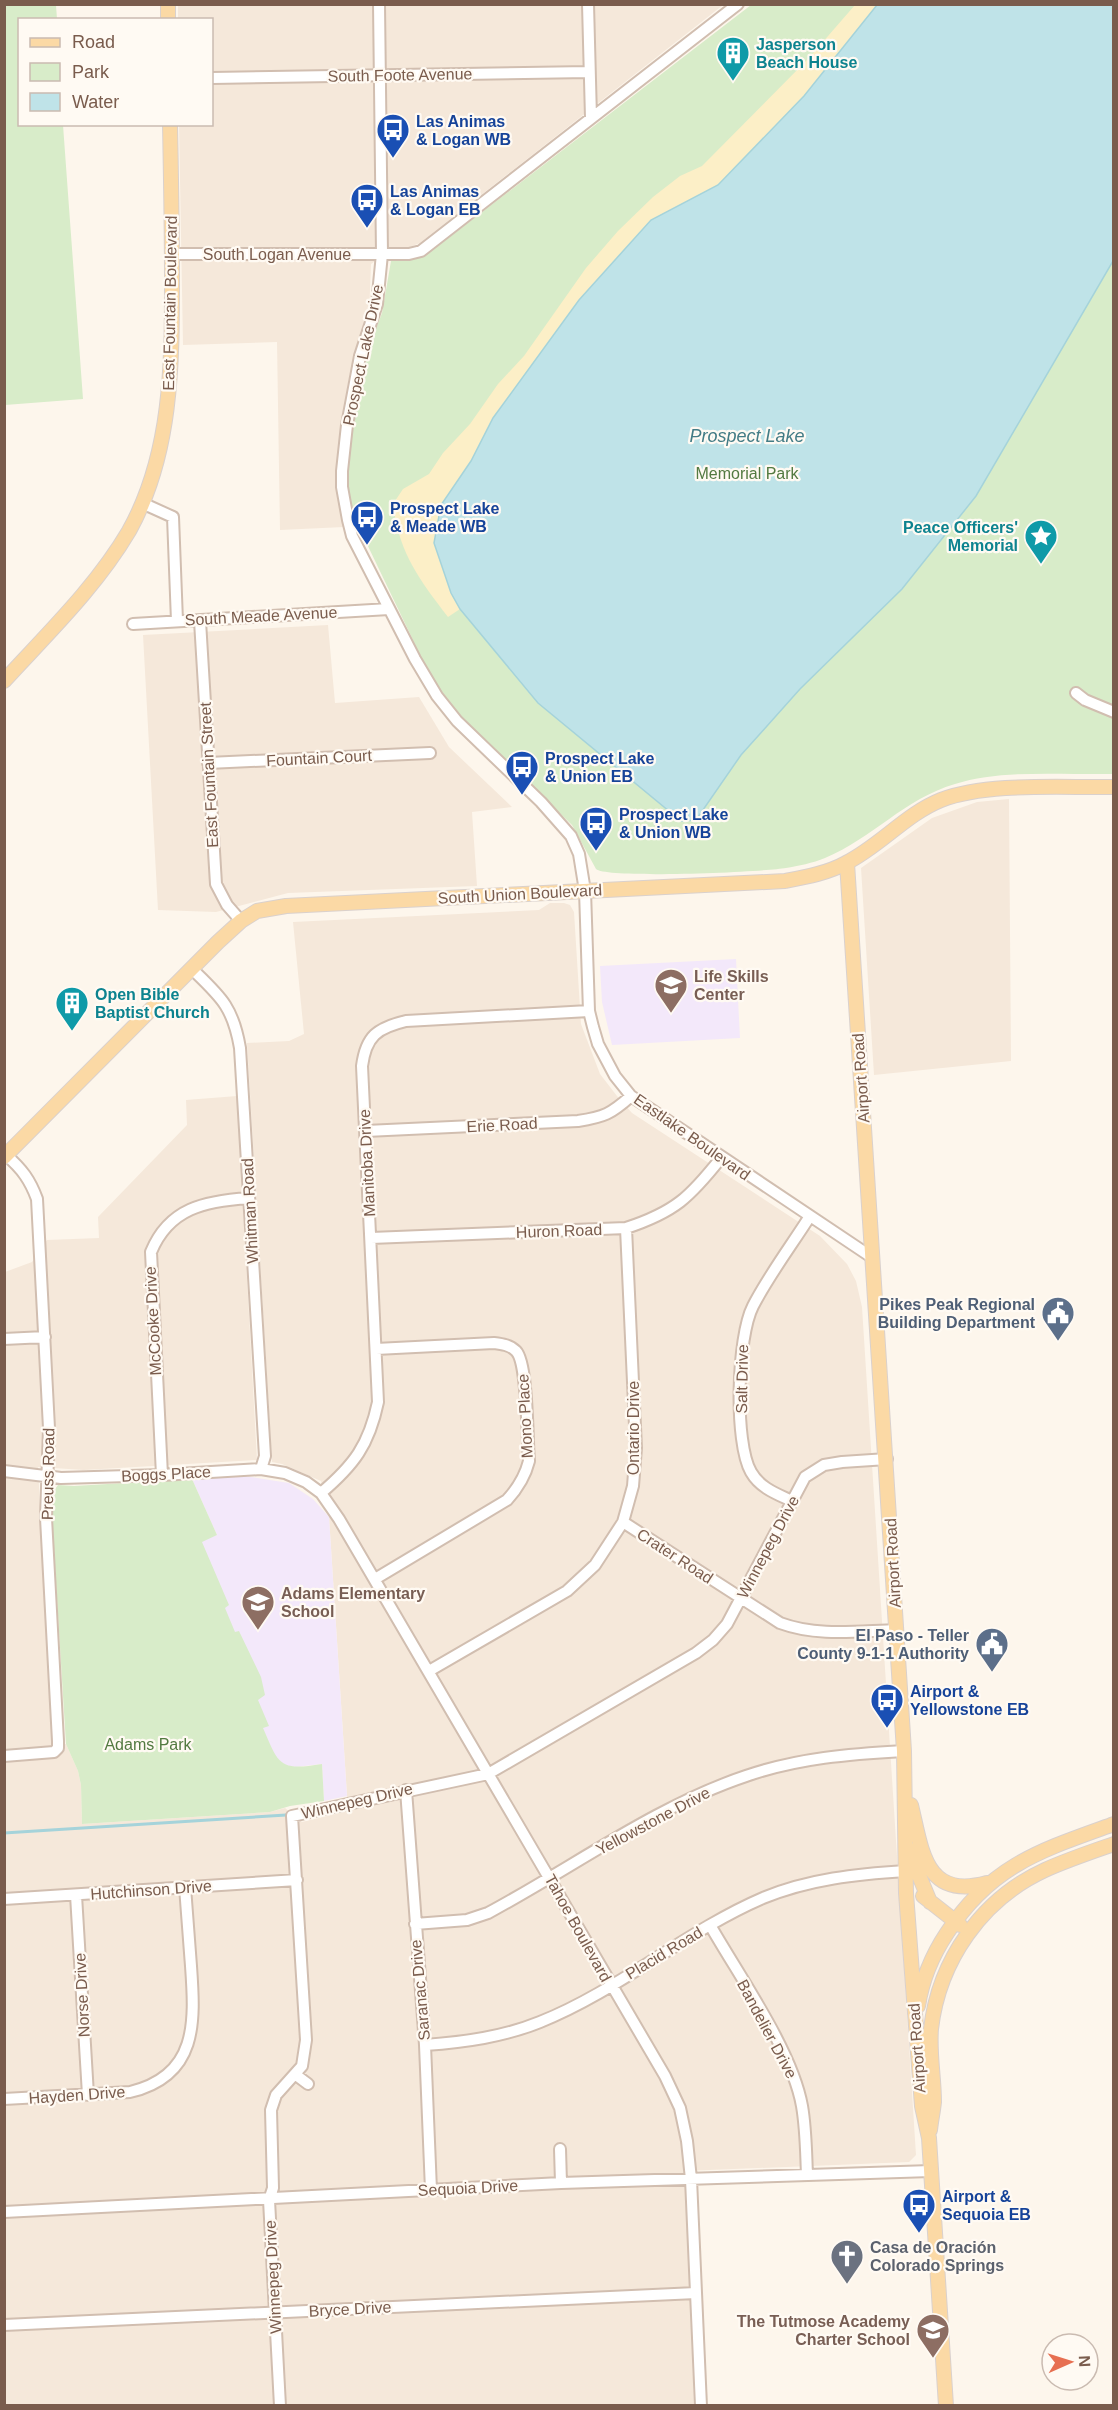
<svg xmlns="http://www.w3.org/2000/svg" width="1118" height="2410" font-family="Helvetica,sans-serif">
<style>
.residential{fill:#f5e8da}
.education{fill:#f3e8fa}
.green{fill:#d8ecc9}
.sand{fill:#fcefc7}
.water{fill:#bfe3e8;stroke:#a5d3da;stroke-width:1.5}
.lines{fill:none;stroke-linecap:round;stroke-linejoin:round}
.stream{stroke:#a5d3da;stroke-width:3}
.minor-casing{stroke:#d1beb0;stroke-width:14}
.major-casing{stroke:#dad1cd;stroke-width:16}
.minor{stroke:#fff;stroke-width:10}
.major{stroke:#fbd9a5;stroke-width:14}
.labels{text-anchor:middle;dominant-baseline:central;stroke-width:4.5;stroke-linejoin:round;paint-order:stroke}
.culture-label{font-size:16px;font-weight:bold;fill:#0d838f;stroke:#fffaf3;text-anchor:start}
.street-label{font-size:16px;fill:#7a5c4d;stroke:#fffaf3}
.transit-label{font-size:16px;font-weight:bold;fill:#164399;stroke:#fffaf3;text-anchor:start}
.park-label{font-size:16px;fill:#537a41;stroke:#fffaf3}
.education-label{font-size:16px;font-weight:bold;fill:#785e54;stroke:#fffaf3;text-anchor:start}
.service-label{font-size:16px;font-weight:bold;fill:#4e5e75;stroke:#fffaf3;text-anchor:end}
.worship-label{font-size:16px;font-weight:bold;fill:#5b616d;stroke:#fffaf3;text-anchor:start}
.water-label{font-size:18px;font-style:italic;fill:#437c86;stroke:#fffaf3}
</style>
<rect width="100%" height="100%" fill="#fdf6ec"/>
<!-- residential -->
<path class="residential" d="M178,5H723L420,243L407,248L395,247L371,264L369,315L355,350L348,383L339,445L338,494L344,527L280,530L277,342L183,345L179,125L212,124V20L178,19Z
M328,625L335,703L419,697L449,747L512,807L472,812L477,886L288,893L216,912L158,910L143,635Z
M1009,799L1011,1061L874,1075L861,868L932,818L977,802Z
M550,903H564L570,905L574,912L581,1024L600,1074L617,1096L632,1113L820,1236L847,1264L856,1281L862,1307L916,2155L909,2162L685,2171L694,2405L5,2406V1272L32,1262L47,1240L99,1238L98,1217L187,1125L186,1100L237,1096L257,1460L84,1470L38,1467L52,1746L66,1744L78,1771L81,1785L82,1824L270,1812L285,1808L302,1822L348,1811L329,1517L321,1481L282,1464L272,1462L247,1043L289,1041L304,1034L293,922L539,910Z"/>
<!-- education -->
<path class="education" d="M736,959L740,1038L612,1045L602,1002L600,966Z
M244,1476L289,1483L313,1499L329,1517L347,1796L324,1801L322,1764L295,1767L284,1765L276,1759L262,1727L199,1540L217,1535L192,1479Z"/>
<!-- green -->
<path class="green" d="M5,4L56,5L57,19L20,20V124L63,125L83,399L5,405Z
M751,5H1113V774C1065,775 1001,769 955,784C904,799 873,838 825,858C813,863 798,866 786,868C762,872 607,879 596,869L572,825L463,719L440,689L424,663L354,517L347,488L350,448L366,354L382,313L391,261C400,255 417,256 429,253Z
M192,1479L217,1535L202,1542L229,1605L225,1608L235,1632L239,1631L261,1677L265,1695L258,1700L269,1726L263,1728C279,1765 279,1771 322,1764L324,1801L290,1806L270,1812L82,1824L81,1785L78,1771L66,1744L53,1534V1492L58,1485L74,1486Z"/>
<!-- sand -->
<path class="sand" d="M855,5H877L804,96L718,185L651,220L579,300L493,418L471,461L441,505L434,543L451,593L460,609L448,617C419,579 399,553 393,504L403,489L429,474L443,453L470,424L498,384L524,356L586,268L618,231L653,197L680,176L702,166L808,59Z"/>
<!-- water -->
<path class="water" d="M877,5H1113V261L976,496L902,589L800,689L741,755L696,820L681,821L538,703L460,609L451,593L434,543L441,505L471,461L493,418L579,300L651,220L718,185L804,96Z"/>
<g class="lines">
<!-- stream -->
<path class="stream" d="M4,1833L286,1815"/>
<!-- minor casing -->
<g class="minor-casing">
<path id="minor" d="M379,4L382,254L377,304L360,356L347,425L342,471V487L348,520L352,536L415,659L437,696L457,721L541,802L571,836L579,854L585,891L589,1011L593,1027L598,1044L615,1076L631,1096L873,1258
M588,4L591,118
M212,78L589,72
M172,254H409L421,251L738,4
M142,503L173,517L177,621
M200,621L216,884L227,905L241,921
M133,624L389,609
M1076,693L1085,700L1114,712
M208,763L430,753
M193,970C221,997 233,1007 240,1048L265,1456L261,1469
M366,1131L578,1121C604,1117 611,1114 631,1096
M371,1238L626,1228C675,1212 690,1197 721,1158
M4,1339L45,1337
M4,1471L61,1478L162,1475L261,1469L285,1473L306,1482L321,1493L339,1519L665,2076L680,2108L687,2141L691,2179L701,2406
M162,1475L151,1252C169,1208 205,1201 249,1198
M321,1493C354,1465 369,1445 378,1402L362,1066C366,1036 377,1028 406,1021L589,1011
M792,1501C777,1494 760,1488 751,1472C734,1442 737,1337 753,1306C769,1275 791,1246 810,1216
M623,1522L780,1623C818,1637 857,1631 897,1630
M375,1579L507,1500C518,1488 525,1477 529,1461C527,1440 528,1363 516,1351C510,1345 502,1344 494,1343L376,1349
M429,1671L567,1591L595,1565L623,1522L633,1486L636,1448L626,1228
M4,1756L54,1752L58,1748V1741L46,1518L49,1428L37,1199C30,1180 22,1169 7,1156
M406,1790L425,2045L431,2190
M76,1895L88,2095
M4,1899L297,1880
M415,1924L467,1920L488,1913C572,1868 656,1806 746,1776C798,1758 850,1754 904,1751
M710,1925C739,1976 792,2050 802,2106C806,2129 806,2152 807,2175
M425,2045C465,2042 503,2037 540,2022C618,1991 686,1931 763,1898C809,1879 857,1874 906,1871
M296,2075L308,2084
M4,2099L130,2092C198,2076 195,2022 191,1966C189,1940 187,1914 185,1887
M560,2149L561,2183
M4,2212L561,2183L931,2171
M4,2325L696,2293
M280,2406L269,2200L273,2188L271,2110L276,2095L302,2066L306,2040L292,1816L488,1774L696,1653L713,1640L727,1624L805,1477L824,1465L842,1462L887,1459"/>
</g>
<!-- major casing -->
<g class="major-casing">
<path id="major" d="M168,4V20
M4,681C48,633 96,587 129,531C172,454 172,365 172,279C172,227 171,176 170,124
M847,863L904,1751L906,1893L922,2106L929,2138L946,2406
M4,1157L218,942L241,921L257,911L286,906L785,881C806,877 828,873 846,863C880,846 906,814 941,800C988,782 1063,788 1114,787
M911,1805C922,1851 925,1900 987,1883
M915,1850L918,1873L930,1902
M923,1896L960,1925
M918,2006C922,1980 933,1954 947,1933C991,1865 1042,1850 1114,1824
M930,2130C931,2121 933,2111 934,2102C934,2078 929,2053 931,2029C939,1960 982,1899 1045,1870C1067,1860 1091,1852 1114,1844"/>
</g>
<!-- minor -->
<use href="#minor" class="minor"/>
<!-- major -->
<use href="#major" class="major"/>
</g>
<!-- icons -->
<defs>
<g id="building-pin" transform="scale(1.725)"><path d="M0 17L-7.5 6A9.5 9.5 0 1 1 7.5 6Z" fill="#0f9aa8" stroke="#fffaf3"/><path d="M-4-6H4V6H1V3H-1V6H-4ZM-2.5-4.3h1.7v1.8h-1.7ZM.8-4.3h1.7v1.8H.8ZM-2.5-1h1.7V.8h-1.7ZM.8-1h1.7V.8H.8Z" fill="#fff"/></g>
<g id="bus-pin" transform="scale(1.725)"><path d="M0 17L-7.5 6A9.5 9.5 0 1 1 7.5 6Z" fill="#1a4fb4" stroke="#fffaf3"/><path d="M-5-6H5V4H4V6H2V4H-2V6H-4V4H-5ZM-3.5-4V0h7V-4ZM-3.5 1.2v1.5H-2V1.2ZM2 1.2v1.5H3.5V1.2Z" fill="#fff"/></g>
<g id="sight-pin" transform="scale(1.725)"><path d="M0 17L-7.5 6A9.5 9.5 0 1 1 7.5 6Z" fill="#0f9aa8" stroke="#fffaf3"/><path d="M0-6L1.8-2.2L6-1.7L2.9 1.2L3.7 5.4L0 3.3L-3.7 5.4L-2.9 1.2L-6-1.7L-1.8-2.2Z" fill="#fff"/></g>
<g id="school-pin" transform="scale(1.725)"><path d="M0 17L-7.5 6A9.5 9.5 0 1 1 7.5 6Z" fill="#8d6e63" stroke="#fffaf3"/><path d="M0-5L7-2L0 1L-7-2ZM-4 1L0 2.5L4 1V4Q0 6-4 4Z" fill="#fff"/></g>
<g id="civic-pin" transform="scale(1.725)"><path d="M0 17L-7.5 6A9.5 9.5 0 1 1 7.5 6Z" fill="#5c6f8a" stroke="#fffaf3"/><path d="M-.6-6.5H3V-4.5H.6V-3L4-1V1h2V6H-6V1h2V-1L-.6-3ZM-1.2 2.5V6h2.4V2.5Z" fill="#fff"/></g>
<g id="church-pin" transform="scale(1.725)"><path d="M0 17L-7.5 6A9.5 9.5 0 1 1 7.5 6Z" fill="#6b7280" stroke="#fffaf3"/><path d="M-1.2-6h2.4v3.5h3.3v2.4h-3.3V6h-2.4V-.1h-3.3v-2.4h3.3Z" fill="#fff"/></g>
</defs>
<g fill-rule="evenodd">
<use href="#building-pin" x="733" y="53"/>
<use href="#bus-pin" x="393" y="130"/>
<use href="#bus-pin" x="367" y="200"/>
<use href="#bus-pin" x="367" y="517"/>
<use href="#sight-pin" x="1041" y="536"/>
<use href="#bus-pin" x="522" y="767"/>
<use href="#bus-pin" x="596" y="823"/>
<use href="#school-pin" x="671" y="985"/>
<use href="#building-pin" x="72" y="1003"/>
<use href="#civic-pin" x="1058" y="1313"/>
<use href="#school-pin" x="258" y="1602"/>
<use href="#civic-pin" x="992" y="1644"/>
<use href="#bus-pin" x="887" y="1700"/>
<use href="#bus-pin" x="919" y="2205"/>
<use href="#church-pin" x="847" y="2256"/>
<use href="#school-pin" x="933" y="2330"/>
</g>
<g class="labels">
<!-- culture labels -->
<g class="culture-label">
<text x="756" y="44">Jasperson<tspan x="756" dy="18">Beach House</tspan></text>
<text x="1018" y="527" text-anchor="end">Peace Officers'<tspan x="1018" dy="18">Memorial</tspan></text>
<text x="95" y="994">Open Bible<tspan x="95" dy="18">Baptist Church</tspan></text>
</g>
<!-- street labels -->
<g class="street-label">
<text transform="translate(400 75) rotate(-1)">South Foote Avenue</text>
<text x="277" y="254">South Logan Avenue</text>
<text transform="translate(170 303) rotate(-89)">East Fountain Boulevard</text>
<text transform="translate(363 355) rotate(-78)">Prospect Lake Drive</text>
<text transform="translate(261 616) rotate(-3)">South Meade Avenue</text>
<text transform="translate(319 758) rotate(-3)">Fountain Court</text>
<text transform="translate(209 775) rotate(-93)">East Fountain Street</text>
<text transform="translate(520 894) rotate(-3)">South Union Boulevard</text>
<text transform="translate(861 1078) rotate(-94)">Airport Road</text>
<text transform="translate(502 1125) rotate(-3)">Erie Road</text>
<text transform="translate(692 1137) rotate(35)">Eastlake Boulevard</text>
<text transform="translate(367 1163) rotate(-93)">Manitoba Drive</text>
<text transform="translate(250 1211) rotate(-93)">Whitman Road</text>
<text transform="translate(559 1231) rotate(-2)">Huron Road</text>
<text transform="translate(153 1321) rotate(-93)">McCooke Drive</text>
<text transform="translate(742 1379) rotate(-89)">Salt Drive</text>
<text transform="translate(525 1416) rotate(-93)">Mono Place</text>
<text transform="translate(633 1428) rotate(-90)">Ontario Drive</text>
<text transform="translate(48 1474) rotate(-89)">Preuss Road</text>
<text transform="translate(166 1474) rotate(-3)">Boggs Place</text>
<text transform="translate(768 1547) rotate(-62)">Winnepeg Drive</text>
<text transform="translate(675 1556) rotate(33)">Crater Road</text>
<text transform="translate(893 1563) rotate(-93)">Airport Road</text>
<text transform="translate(357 1801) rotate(-13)">Winnepeg Drive</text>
<text transform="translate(653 1821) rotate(-28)">Yellowstone Drive</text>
<text transform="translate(151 1890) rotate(-4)">Hutchinson Drive</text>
<text transform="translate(578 1928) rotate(61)">Tahoe Boulevard</text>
<text transform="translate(664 1953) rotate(-31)">Placid Road</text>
<text transform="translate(420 1990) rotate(-95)">Saranac Drive</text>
<text transform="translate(82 1995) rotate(-93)">Norse Drive</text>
<text transform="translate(767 2029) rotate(62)">Bandelier Drive</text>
<text transform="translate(917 2048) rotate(-94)">Airport Road</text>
<text transform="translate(77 2095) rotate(-4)">Hayden Drive</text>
<text transform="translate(468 2188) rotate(-3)">Sequoia Drive</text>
<text transform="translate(273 2277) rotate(-93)">Winnepeg Drive</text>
<text transform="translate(350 2309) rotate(-3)">Bryce Drive</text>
</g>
<!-- transit labels -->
<g class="transit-label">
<text x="416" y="121">Las Animas<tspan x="416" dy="18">&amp; Logan WB</tspan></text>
<text x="390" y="191">Las Animas<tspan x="390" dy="18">&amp; Logan EB</tspan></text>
<text x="390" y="508">Prospect Lake<tspan x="390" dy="18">&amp; Meade WB</tspan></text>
<text x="545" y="758">Prospect Lake<tspan x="545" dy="18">&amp; Union EB</tspan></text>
<text x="619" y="814">Prospect Lake<tspan x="619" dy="18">&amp; Union WB</tspan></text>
<text x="910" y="1691">Airport &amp;<tspan x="910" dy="18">Yellowstone EB</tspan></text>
<text x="942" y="2196">Airport &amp;<tspan x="942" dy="18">Sequoia EB</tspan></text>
</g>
<!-- park labels -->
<g class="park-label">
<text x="747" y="473">Memorial Park</text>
<text x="148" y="1744">Adams Park</text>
</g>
<!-- education labels -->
<g class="education-label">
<text x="694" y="976">Life Skills<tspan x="694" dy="18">Center</tspan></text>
<text x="281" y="1593">Adams Elementary<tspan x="281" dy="18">School</tspan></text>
<text x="910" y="2321" text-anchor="end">The Tutmose Academy<tspan x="910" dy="18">Charter School</tspan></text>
</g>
<!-- service labels -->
<g class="service-label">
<text x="1035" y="1304">Pikes Peak Regional<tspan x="1035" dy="18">Building Department</tspan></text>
<text x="969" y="1635">El Paso - Teller<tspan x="969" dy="18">County 9-1-1 Authority</tspan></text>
</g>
<!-- worship labels -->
<g class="worship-label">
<text x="870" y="2247">Casa de Oración<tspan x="870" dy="18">Colorado Springs</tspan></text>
</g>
<!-- water labels -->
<g class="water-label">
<text x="747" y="436">Prospect Lake</text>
</g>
</g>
<!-- border -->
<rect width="1118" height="2410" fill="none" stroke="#7a5c4d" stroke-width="12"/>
<!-- legend -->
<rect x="18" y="18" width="195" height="108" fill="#fffaf3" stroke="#cabbb1" stroke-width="1.5"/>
<rect x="30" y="38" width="30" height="9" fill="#fbd9a5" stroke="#cabbb1" stroke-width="1.5"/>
<text x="72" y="48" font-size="18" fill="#7a5c4d">Road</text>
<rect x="30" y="63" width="30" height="18" fill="#d8ecc9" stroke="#cabbb1" stroke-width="1.5"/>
<text x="72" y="78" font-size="18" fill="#7a5c4d">Park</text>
<rect x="30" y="93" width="30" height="18" fill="#bfe3e8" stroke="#cabbb1" stroke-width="1.5"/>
<text x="72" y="108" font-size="18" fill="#7a5c4d">Water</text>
<!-- north arrow -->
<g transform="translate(1070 2362) rotate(87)"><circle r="28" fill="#fffaf3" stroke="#cabbb1" stroke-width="1.5"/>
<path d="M0-4.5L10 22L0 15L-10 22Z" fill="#e76f51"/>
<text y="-9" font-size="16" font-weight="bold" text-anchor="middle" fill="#7a5c4d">N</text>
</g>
</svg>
